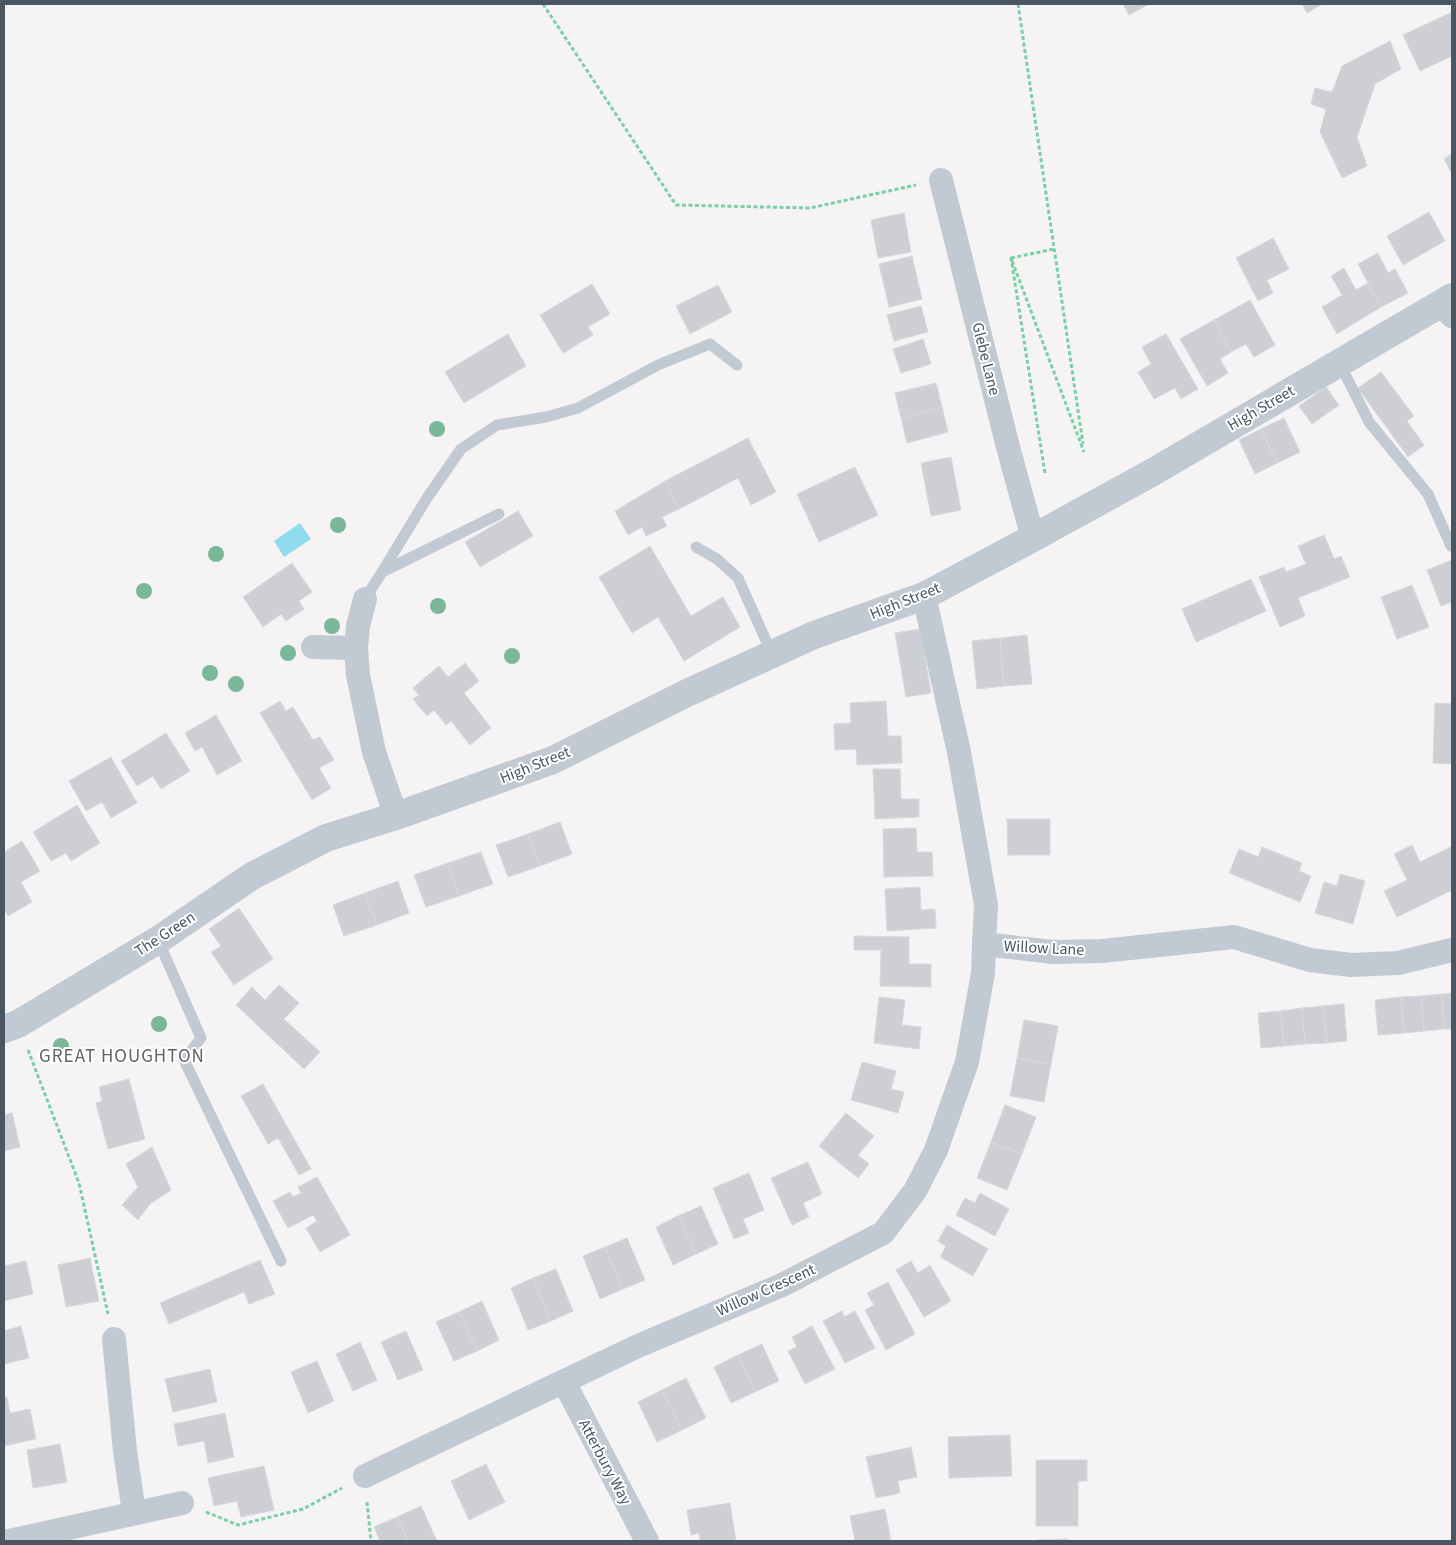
<svg xmlns="http://www.w3.org/2000/svg" width="1456" height="1545" font-family="'Source Sans 3',sans-serif">
<style>
.water{fill:#90daee}
.building{fill:#cdcfd5;stroke:#d7d9de}
.lines{fill:none;stroke-linecap:round;stroke-linejoin:round}
.path{stroke:#7ad0a6;stroke-width:3;stroke-dasharray:4 2.5;stroke-linecap:butt}
.service{stroke:#c1cad2;stroke-width:11}
.minor{stroke:#c1cad2;stroke-width:24}
.tertiary{stroke:#c1cad2;stroke-width:28}
.tree{fill:#7bb799}
.labels{text-anchor:middle;dominant-baseline:central;stroke-width:4;stroke-linejoin:round;paint-order:stroke}
.street-label{font-size:16px;fill:#4a5661;stroke:#fff}
.quarter-label{font-size:19px;letter-spacing:1px;fill:#5f6368;stroke:#fff}
</style>
<rect width="100%" height="100%" fill="#f5f3f3"/>
<!-- water -->
<path class="water" d="M300,523L311,539L284,557L274,541Z"/>
<!-- building -->
<path class="building" d="M1123,4H1149L1129,15Z
M1302,4H1323L1307,13Z
M1452,12V56L1420,71L1403,35Z
M1390,41L1401,69L1375,84L1357,137L1367,166L1342,178L1320,132L1326,109L1311,104L1315,88L1332,92L1342,66Z
M1452,154V174L1444,159Z
M1429,212L1445,241L1403,265L1387,236Z
M904,213L911,252L878,258L871,220Z
M1273,238L1289,269L1267,280L1273,293L1258,301L1236,258Z
M1378,253L1388,273L1395,269L1408,293L1381,307L1358,264Z
M912,256L922,299L889,307L879,264Z
M1344,268L1356,290L1368,283L1381,307L1337,334L1322,307L1342,295L1331,276Z
M592,284L610,314L588,327L593,335L563,353L540,315Z
M718,285L732,312L690,334L676,306Z
M1250,300L1275,345L1254,357L1246,344L1231,352L1214,320Z
M921,306L928,332L894,341L887,315Z
M1214,320L1231,352L1220,359L1228,373L1207,386L1180,339Z
M508,334L526,366L464,403L445,372Z
M1166,334L1198,389L1181,399L1175,388L1154,399L1138,372L1151,364L1142,347Z
M923,339L931,364L901,373L893,349Z
M1381,372L1414,416L1407,421L1424,445L1408,457L1358,388Z
M936,383L942,407L901,418L895,393Z
M1326,387L1339,405L1312,424L1299,406Z
M942,407L948,432L907,443L901,418Z
M1284,418L1300,452L1277,463L1261,429Z
M1261,429L1277,463L1255,474L1239,440Z
M748,438L776,492L751,505L738,478L679,509L665,481Z
M951,457L961,510L931,516L921,463Z
M855,467L878,515L819,542L797,494Z
M665,481L679,509L662,517L667,526L646,536L642,527L628,535L615,511Z
M518,511L533,536L480,567L465,542Z
M1324,535L1334,559L1341,556L1350,577L1298,598L1305,616L1280,627L1259,577L1284,567L1286,572L1306,564L1298,546Z
M650,546L691,616L723,597L740,627L684,661L658,617L632,633L599,577Z
M1452,560V602L1441,606L1427,570Z
M292,563L312,592L299,601L304,609L286,621L281,614L263,627L243,597Z
M1251,579L1266,611L1196,642L1182,609Z
M1412,585L1429,627L1397,639L1381,597Z
M920,629L931,693L906,697L895,633Z
M1027,635L1032,684L1004,686L1000,638Z
M1000,638L1004,686L977,689L972,641Z
M465,663L479,681L464,693L491,728L470,745L451,721L446,725L434,710L427,716L413,699L419,695L413,688L439,666L448,677Z
M280,701L286,711L293,707L313,740L320,737L334,760L319,768L331,788L312,800L260,713Z
M886,701L888,736H901L902,763L857,765L856,749L835,750L834,724L851,723L850,703Z
M1435,703L1452,704V764L1433,763Z
M216,715L242,761L217,775L202,747L195,751L185,733Z
M166,733L190,771L161,789L153,776L137,786L121,761Z
M111,757L137,803L111,818L102,802L86,811L69,781Z
M873,769H900L901,799H919V817L875,819Z
M77,805L100,843L71,861L66,853L51,861L33,832Z
M1007,819H1050V855H1008Z
M560,822L572,854L540,866L528,834Z
M916,828L917,852H932L933,876L884,877L883,829Z
M528,834L540,866L508,877L496,845Z
M22,841L40,871L21,882L32,902L8,916L4,909V852Z
M1412,845L1420,862L1451,847L1452,890L1397,917L1384,891L1407,880L1394,854Z
M1262,847L1302,863L1299,871L1311,876L1300,902L1229,873L1239,849L1258,857Z
M481,852L493,884L459,896L448,863Z
M448,863L459,896L426,907L414,875Z
M1340,874L1365,881L1353,924L1315,913L1324,882L1337,886Z
M398,881L409,913L377,925L365,893Z
M920,887L921,910L935,909L936,928L887,931L885,889Z
M365,893L377,925L344,936L333,905Z
M239,908L273,959L234,985L211,952L221,946L209,929Z
M854,936L909,937V964H931V987L880,986L881,950H854Z
M279,985L299,1003L284,1019L320,1052L304,1069L236,1005L252,987L265,1000Z
M1452,993V1029H1444L1442,994Z
M1442,994L1444,1029L1424,1031L1421,996Z
M1421,996L1424,1031L1404,1033L1401,997Z
M879,997L905,1000L902,1025L921,1027L919,1049L874,1043Z
M1401,997L1404,1033L1378,1035L1375,1000Z
M1344,1004L1347,1041L1327,1043L1323,1006Z
M1323,1006L1327,1043L1305,1044L1302,1008Z
M1302,1008L1305,1044L1284,1046L1281,1011Z
M1281,1011L1284,1046L1261,1048L1258,1013Z
M1024,1020L1058,1026L1051,1064L1017,1058Z
M1017,1058L1051,1064L1044,1102L1010,1096Z
M862,1062L896,1071L891,1089L904,1092L898,1113L851,1100Z
M129,1079L145,1139L108,1149L96,1103L102,1101L99,1087Z
M263,1084L311,1169L299,1175L278,1138L268,1144L241,1096Z
M1005,1105L1036,1117L1022,1154L991,1142Z
M12,1113L20,1147L4,1151V1115Z
M846,1113L874,1136L858,1155L869,1164L858,1178L819,1146Z
M991,1142L1022,1154L1007,1190L977,1178Z
M152,1147L171,1190L150,1204L138,1220L122,1205L138,1187L126,1164Z
M808,1162L822,1194L803,1203L809,1217L792,1225L771,1178Z
M749,1173L764,1210L743,1219L749,1233L734,1239L713,1188Z
M317,1177L350,1235L320,1252L306,1228L317,1221L313,1215L288,1228L273,1201L290,1192L293,1197L301,1193L298,1187Z
M980,1193L1009,1209L995,1236L956,1215L965,1198L975,1203Z
M701,1206L718,1244L696,1254L678,1216Z
M678,1216L696,1254L673,1265L656,1227Z
M947,1225L988,1249L973,1276L940,1257L946,1246L938,1241Z
M627,1238L645,1280L623,1289L605,1247Z
M605,1247L623,1289L600,1299L583,1256Z
M90,1258L99,1301L66,1307L58,1265Z
M260,1260L275,1294L249,1304L244,1292L169,1324L160,1303Z
M26,1261L33,1294L4,1301V1266Z
M911,1261L918,1273L930,1265L951,1301L924,1317L896,1270Z
M556,1269L573,1311L551,1321L533,1278Z
M533,1278L551,1321L528,1330L511,1288Z
M888,1282L915,1334L886,1350L865,1310L874,1305L867,1293Z
M482,1301L499,1340L477,1351L459,1312Z
M842,1311L844,1317L855,1311L875,1348L845,1363L823,1321Z
M459,1312L477,1351L454,1361L436,1322Z
M21,1326L29,1358L4,1364V1331Z
M812,1326L835,1369L805,1384L788,1351L797,1347L792,1337Z
M406,1331L423,1370L398,1380L381,1342Z
M360,1342L377,1380L353,1391L336,1354Z
M762,1344L779,1381L755,1392L738,1355Z
M738,1355L755,1392L731,1403L714,1367Z
M317,1361L334,1401L308,1413L291,1372Z
M210,1369L217,1402L173,1412L165,1379Z
M686,1378L706,1418L682,1430L662,1390Z
M662,1390L682,1430L657,1442L638,1402Z
M4,1397H7L10,1413L30,1409L36,1439L4,1446Z
M225,1413L234,1457L208,1463L204,1441L178,1446L174,1424Z
M1010,1435L1012,1476L949,1478L948,1437Z
M60,1444L67,1482L33,1488L27,1450Z
M911,1447L917,1477L898,1481L900,1493L876,1498L866,1457Z
M1036,1460H1087V1481H1078V1526H1036Z
M486,1464L505,1502L469,1520L451,1481Z
M264,1466L274,1510L241,1517L237,1501L214,1506L208,1478Z
M730,1503L736,1541H700L699,1533L691,1535L687,1510Z
M421,1506L437,1541H408L397,1517Z
M885,1509L891,1541H855L850,1516Z
M397,1517L408,1541H380L374,1527Z
M1068,1539V1541H1037V1540Z"/>
<g class="lines">
<!-- path -->
<path class="path" d="M543,4L676,205L810,208L916,185
M1018,4L1083,444
M1011,258L1054,249
M1045,473L1011,258L1084,452
M28,1050L79,1183L108,1314
M367,1502L371,1541
M206,1512L238,1525L303,1509L342,1488"/>
<!-- service -->
<path class="service" d="M1339,362L1369,422L1428,494L1451,546
M696,547L717,559L738,578L772,654
M382,572L427,498L461,449L497,425L546,417L578,408L658,365L710,344L737,365
M365,599L382,572L499,514
M158,940L201,1038L184,1060L281,1261"/>
<!-- minor -->
<path class="minor" d="M941,180L1009,451L1033,538
M1440,303L1452,316
M924,596L959,752L986,905L984,944L1053,952L1102,951L1234,937L1310,960L1351,965L1398,963L1452,950
M365,599L358,626L356,648L358,675L374,752L396,816
M313,647L356,648
M114,1339L125,1451L134,1513
M564,1382L647,1541
M365,1476L638,1346L782,1285L883,1233L915,1191L936,1150L967,1062L983,973L984,944
M9,1541L182,1503"/>
<!-- tertiary -->
<path class="tertiary" d="M4,1029L18,1024L158,940L252,876L326,838L396,816L553,760L687,693L814,635L924,596L1033,538L1153,472L1452,297"/>
</g>
<!-- trees -->
<g class="tree">
<circle cx="437" cy="429" r="8"/>
<circle cx="338" cy="525" r="8"/>
<circle cx="216" cy="554" r="8"/>
<circle cx="144" cy="591" r="8"/>
<circle cx="438" cy="606" r="8"/>
<circle cx="332" cy="626" r="8"/>
<circle cx="288" cy="653" r="8"/>
<circle cx="512" cy="656" r="8"/>
<circle cx="210" cy="673" r="8"/>
<circle cx="236" cy="684" r="8"/>
<circle cx="159" cy="1024" r="8"/>
<circle cx="61" cy="1046" r="8"/>
</g>
<g class="labels">
<!-- street labels -->
<g class="street-label">
<text transform="translate(986 359) rotate(76)">Glebe Lane</text>
<text transform="translate(1261 408) rotate(-30)">High Street</text>
<text transform="translate(905 601) rotate(-22)">High Street</text>
<text transform="translate(535 765) rotate(-22)">High Street</text>
<text transform="translate(165 934) rotate(-33)">The Green</text>
<text transform="translate(1044 948) rotate(3)">Willow Lane</text>
<text transform="translate(766 1290) rotate(-24)">Willow Crescent</text>
<text transform="translate(605 1462) rotate(62)">Atterbury Way</text>
</g>
<!-- quarter labels -->
<g class="quarter-label">
<text x="122" y="1056">GREAT HOUGHTON</text>
</g>
</g>
<!-- border -->
<rect width="1456" height="1545" fill="none" stroke="#4a5661" stroke-width="10"/>
</svg>
